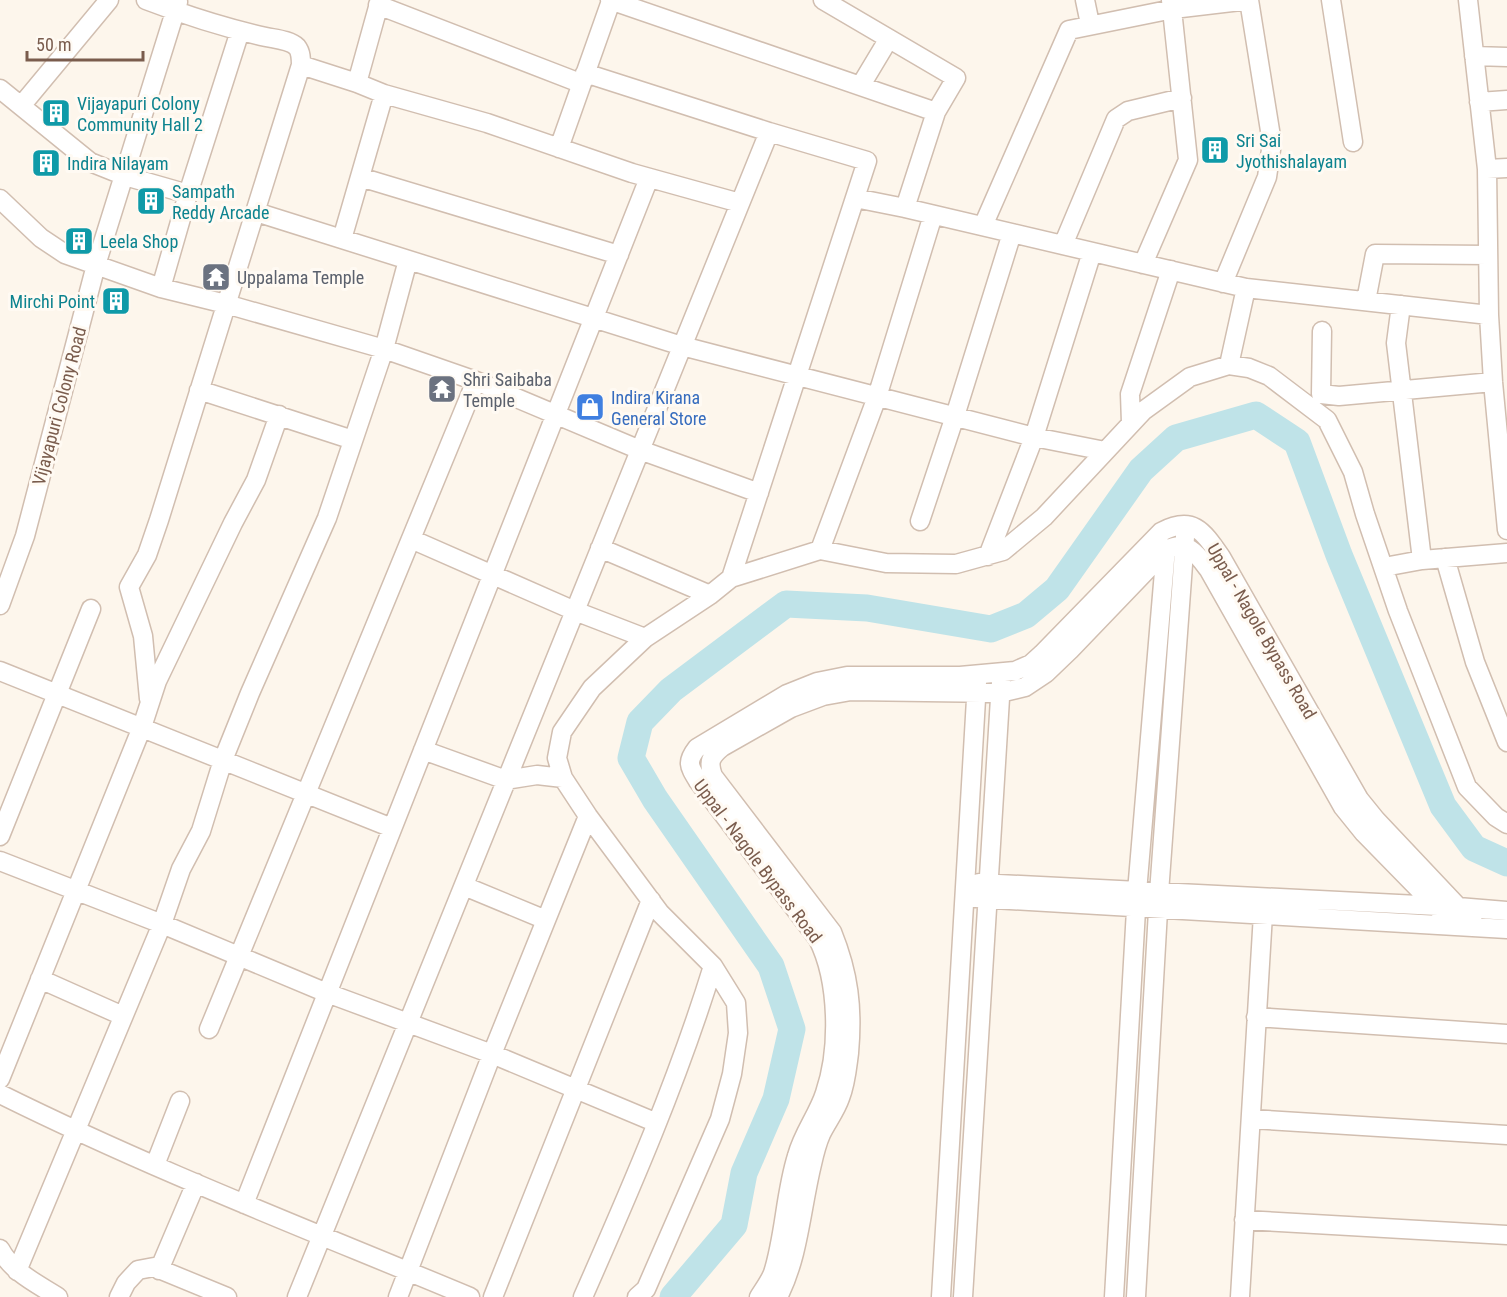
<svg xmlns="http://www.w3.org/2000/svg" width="1507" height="1297" font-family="'Roboto Condensed',sans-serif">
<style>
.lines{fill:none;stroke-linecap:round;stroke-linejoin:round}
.river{stroke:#bfe3e8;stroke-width:27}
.minor-casing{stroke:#d1beb0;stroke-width:21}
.minor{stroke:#fff;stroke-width:18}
.labels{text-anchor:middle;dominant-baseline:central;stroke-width:6;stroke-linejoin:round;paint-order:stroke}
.culture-label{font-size:18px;fill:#0d838f;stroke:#fffaf3;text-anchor:start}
.worship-label{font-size:18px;fill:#5b616d;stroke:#fffaf3;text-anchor:start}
.shop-label{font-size:18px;fill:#366cbe;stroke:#fffaf3;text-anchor:start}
.street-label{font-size:18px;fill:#7a5c4d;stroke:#fffaf3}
</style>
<rect width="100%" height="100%" fill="#fdf6ec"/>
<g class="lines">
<!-- river -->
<path class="river" d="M673,1297L734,1225L744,1173L776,1099L792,1029L771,966L655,799L631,758L640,722L671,690L786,604L867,608L991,629L1026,615L1057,589L1141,470L1176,438L1256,415L1297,442L1339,555L1443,806L1474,848L1507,863"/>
<!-- minor casing -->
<g class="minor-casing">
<path id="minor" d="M146,0C185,15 225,28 266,37C275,39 290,40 297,47C301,52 301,59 301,65L357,83L384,94L487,123L632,173L740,203
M610,0L936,112
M823,0L956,78L936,112L905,208
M1085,0L1090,24
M1331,0L1353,142
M1468,0L1487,169L1489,315L1493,382L1507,530
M378,5L580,83
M1474,56L1507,57
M585,73L769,132L867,161L731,578
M357,83L380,0
M861,85L888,40
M0,89L90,162L125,176L188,194
M1479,102L1507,100
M21,106L109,0
M559,148L611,1
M1487,169L1507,168
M360,177L619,255
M855,198L905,208L1246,288L1489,315
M0,199L41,238L65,254L161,288L226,304L384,349L476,381L640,450L759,493
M256,212L682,346L1034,437L1105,451
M983,226L1069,30L1173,9L1249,0
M342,239L384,94
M1063,245L1116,119L1128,111L1182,98
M1143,264L1188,160L1171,0
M1223,283L1267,177L1272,143L1249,0
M161,288L188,194L240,31
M1366,301L1375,254L1488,255
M1401,305L1396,343L1422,560L1507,553
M1322,331L1321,394L1339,396L1493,382
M1229,365L1246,288
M199,390L353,440
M1131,423L1130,394L1171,270
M920,521L955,416L1012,233
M411,539L575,611L645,638
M600,548L710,595
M820,550L877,397L933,215
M988,556L1034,437L1092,252
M1445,558L1475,662L1507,742
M1384,567L1422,560
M0,605L25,536L96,265L178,2
M0,671L392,828
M149,699L143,636L129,587L147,555L159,520L301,65
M423,750L506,780L537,775L563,778
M0,836L91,609
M0,861L162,924L327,993L492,1054L657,1123
M979,883L1458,907L1507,911
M464,886L546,920
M976,898L1507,929
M40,979L123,1016
M1256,1017L1507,1034
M209,1029L476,381
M0,1079L142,727L157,681L233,523L256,480L279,415
M0,1094C153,1170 312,1231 470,1297
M1251,1119L1507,1135
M155,1165L180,1101
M244,1204L649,178
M1244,1220L1507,1235
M0,1249C12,1272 36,1283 58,1297
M159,1270L196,1183
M17,1271L162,924L181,869L201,831L223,760L250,693L327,518L384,349L408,260
M119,1297L126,1283L138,1270L154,1267L227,1297
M297,1297L769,132
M398,1297L492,1054L588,816
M493,1297L651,900
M583,1297C631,1188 678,1080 713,966
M637,1297L646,1289L720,1119L732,1074L738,1033L736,1003L713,966L660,913L588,816L563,778L557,758L562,732L592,688L645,638L710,595L731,578L820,550L886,563L956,564L1003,551L1044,517L1143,411L1190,377L1229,365L1249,368L1269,376L1327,420L1353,472L1365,514L1398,611L1467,787L1496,817L1507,824
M759,1297C764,1289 770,1281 773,1273C785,1235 785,1194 797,1156C803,1133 818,1115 825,1093C840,1049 839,981 818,939L698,781C689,766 686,762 697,748L787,694L817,682L847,676H960L1015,671L1031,664L1042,654L1161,532C1193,515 1203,531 1221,557L1359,799L1376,820L1477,927
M778,1297C799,1256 801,1209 812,1164C814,1155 817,1143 821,1134C827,1122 836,1110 840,1098C846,1083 847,1068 849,1053C853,1008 849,974 832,932L713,776C708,762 710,757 722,747L791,708L823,696L851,691L1000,693L1025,687L1046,673L1070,650L1166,550C1187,539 1197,554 1209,570L1343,807L1364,833L1454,925
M941,1297L977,682
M963,1297L1001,682
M1114,1297L1137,892L1166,548
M1136,1297L1159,893L1185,537
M1240,1297L1263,914L1268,904"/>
</g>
<!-- minor -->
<use href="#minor" class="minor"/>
</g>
<!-- icons -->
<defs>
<g id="building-square" transform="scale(1.5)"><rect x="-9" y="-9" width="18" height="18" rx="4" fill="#0f9aa8" stroke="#fffaf3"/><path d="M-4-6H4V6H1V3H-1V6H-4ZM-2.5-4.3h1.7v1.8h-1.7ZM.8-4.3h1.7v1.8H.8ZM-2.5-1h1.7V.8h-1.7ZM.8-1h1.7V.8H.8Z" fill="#fff"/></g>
<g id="temple-square" transform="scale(1.5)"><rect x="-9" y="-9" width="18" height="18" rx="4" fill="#6b7280" stroke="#fffaf3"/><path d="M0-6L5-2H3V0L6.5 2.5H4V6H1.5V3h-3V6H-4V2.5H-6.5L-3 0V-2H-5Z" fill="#fff"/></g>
<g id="shop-square" transform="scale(1.5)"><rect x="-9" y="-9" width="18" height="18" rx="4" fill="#3f7fe0" stroke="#fffaf3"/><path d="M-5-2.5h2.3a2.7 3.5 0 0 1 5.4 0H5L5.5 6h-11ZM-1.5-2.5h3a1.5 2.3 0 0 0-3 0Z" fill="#fff"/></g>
</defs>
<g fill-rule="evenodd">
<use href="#building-square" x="56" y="113"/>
<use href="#building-square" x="1215" y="150"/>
<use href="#building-square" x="46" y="163"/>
<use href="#building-square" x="151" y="201"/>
<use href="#building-square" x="79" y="241"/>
<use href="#temple-square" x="216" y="277"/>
<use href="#building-square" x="116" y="301"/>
<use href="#temple-square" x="442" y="389"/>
<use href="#shop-square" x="590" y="407"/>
</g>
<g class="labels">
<!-- culture labels -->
<g class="culture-label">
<text x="77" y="103">Vijayapuri Colony<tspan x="77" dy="21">Community Hall 2</tspan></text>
<text x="1236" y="140">Sri Sai<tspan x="1236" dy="21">Jyothishalayam</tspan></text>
<text x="67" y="163">Indira Nilayam</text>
<text x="172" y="191">Sampath<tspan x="172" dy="21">Reddy Arcade</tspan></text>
<text x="100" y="241">Leela Shop</text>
<text x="95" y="301" text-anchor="end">Mirchi Point</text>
</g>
<!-- worship labels -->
<g class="worship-label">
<text x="237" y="277">Uppalama Temple</text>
<text x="463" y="379">Shri Saibaba<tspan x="463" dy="21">Temple</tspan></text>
</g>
<!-- shop labels -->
<g class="shop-label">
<text x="611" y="397">Indira Kirana<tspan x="611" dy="21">General Store</tspan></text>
</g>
<!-- street labels -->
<g class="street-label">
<text transform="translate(59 406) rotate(-75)">Vijayapuri Colony Road</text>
<text transform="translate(1262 631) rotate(60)">Uppal - Nagole Bypass Road</text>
<text transform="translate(758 861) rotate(53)">Uppal - Nagole Bypass Road</text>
</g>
</g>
<!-- scale -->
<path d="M27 51v9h116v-9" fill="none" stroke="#7a5c4d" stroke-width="3"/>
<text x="36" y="51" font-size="18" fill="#7a5c4d" stroke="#fffaf3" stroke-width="4.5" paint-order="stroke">50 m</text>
</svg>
